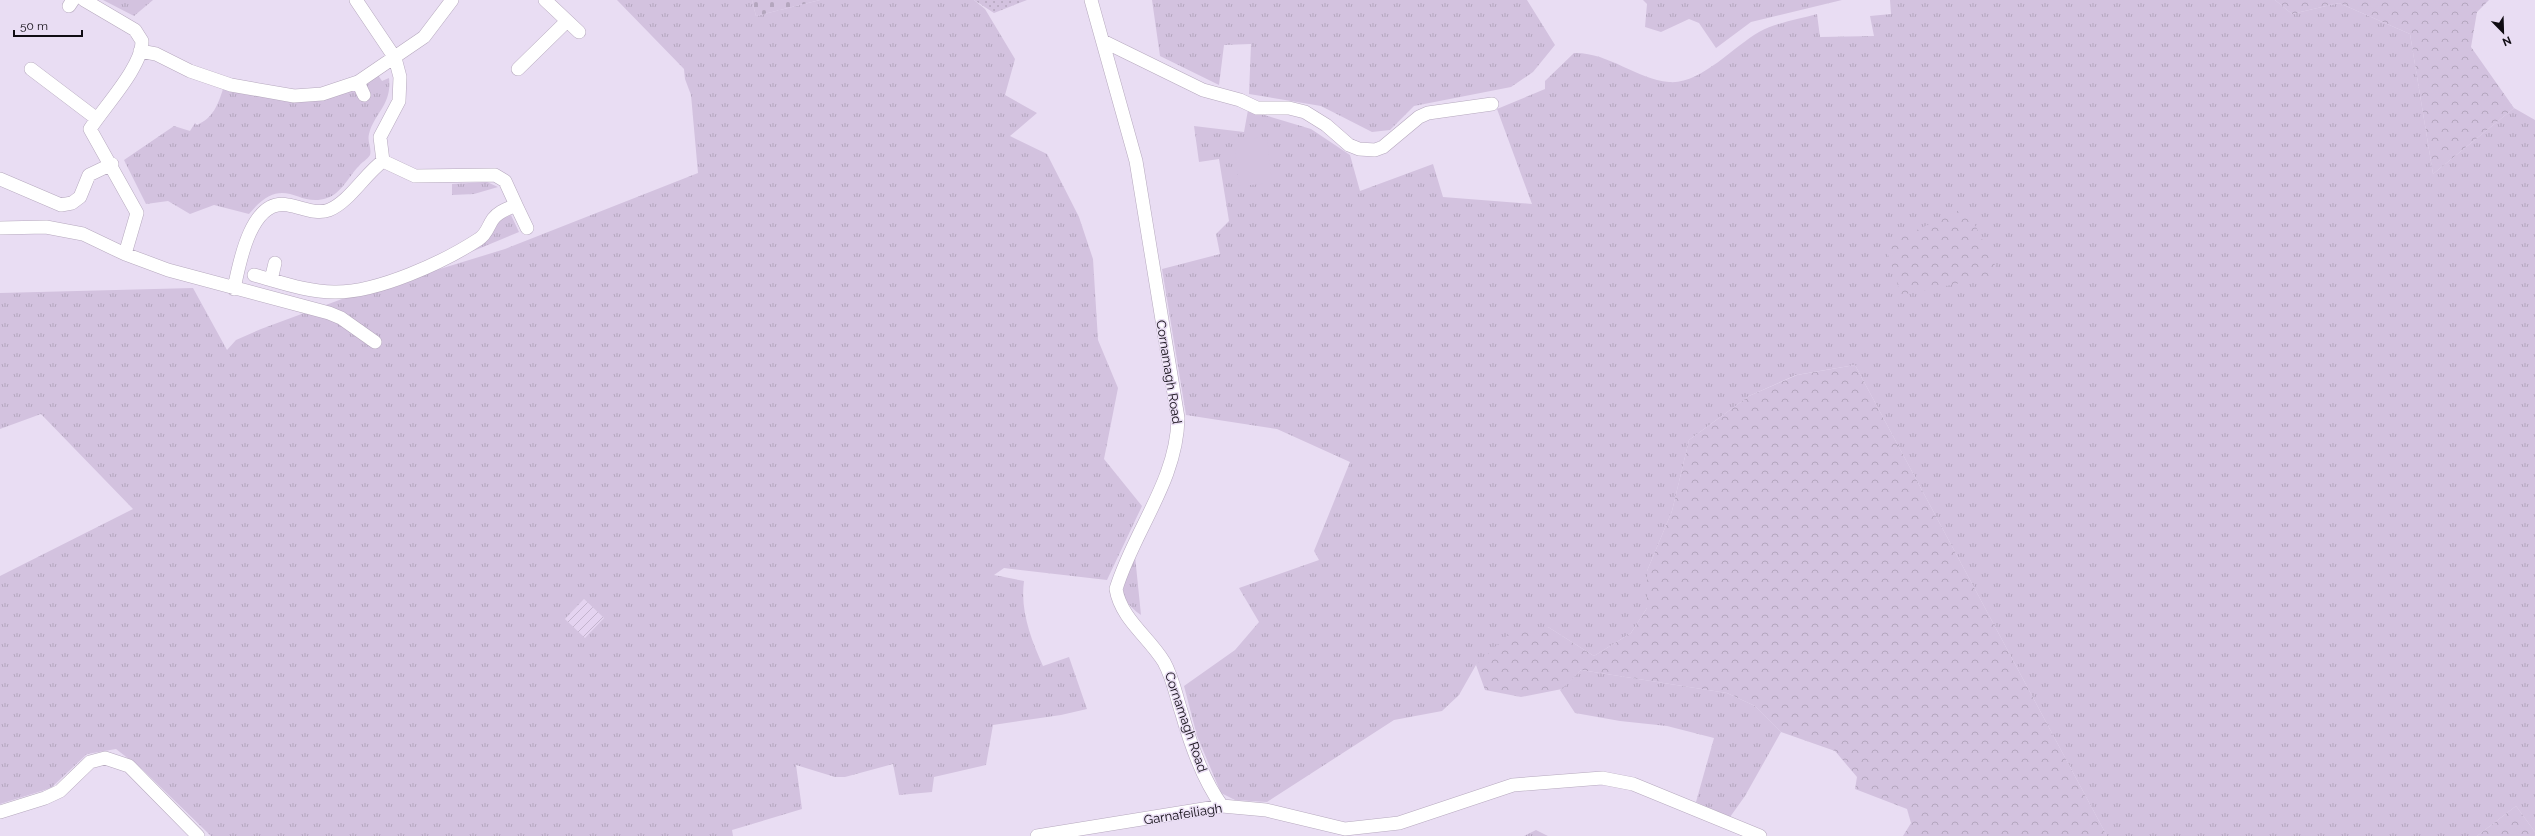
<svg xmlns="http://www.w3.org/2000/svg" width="2535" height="836" font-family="Raleway,sans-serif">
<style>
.industrial{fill:url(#industrial-furrows)}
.grass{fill:url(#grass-tufts);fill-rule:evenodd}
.forest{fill:url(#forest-crowns)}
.cemetery{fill:url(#cemetery-stones)}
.garden{fill:url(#garden-dots)}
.pitch{fill:#d3c2df}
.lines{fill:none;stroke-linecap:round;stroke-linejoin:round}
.minor-casing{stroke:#b6a9be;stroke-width:14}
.minor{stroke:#fff;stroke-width:13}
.labels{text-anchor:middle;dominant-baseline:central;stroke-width:3;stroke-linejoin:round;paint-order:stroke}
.street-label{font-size:13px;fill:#100c13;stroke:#e9ddf3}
</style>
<defs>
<pattern id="industrial-furrows" width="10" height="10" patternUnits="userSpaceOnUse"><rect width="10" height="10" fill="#e4d3f0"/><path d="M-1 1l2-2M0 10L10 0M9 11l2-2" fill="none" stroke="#c3b4cd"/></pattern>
<pattern id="grass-tufts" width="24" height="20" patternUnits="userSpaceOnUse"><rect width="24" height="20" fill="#d3c2df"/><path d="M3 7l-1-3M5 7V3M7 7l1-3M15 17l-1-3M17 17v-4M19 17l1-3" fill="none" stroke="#b4a6be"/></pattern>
<pattern id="forest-crowns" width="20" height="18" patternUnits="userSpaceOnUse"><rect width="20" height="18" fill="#d3c2df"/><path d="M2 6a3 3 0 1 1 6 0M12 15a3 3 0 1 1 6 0" fill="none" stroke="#b4a6be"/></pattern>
<pattern id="cemetery-stones" width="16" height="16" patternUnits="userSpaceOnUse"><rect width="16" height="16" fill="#d3c2df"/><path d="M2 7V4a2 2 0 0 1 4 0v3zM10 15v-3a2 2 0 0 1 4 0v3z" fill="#b4a6be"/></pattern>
<pattern id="garden-dots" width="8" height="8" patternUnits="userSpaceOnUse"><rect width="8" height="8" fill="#d3c2df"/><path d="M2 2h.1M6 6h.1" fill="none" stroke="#b4a6be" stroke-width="1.8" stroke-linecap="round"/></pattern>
</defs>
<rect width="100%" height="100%" fill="#e9ddf3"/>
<!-- industrial -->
<path class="industrial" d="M584,599L604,618L585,639L565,619Z"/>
<!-- grass -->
<path class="grass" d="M103,0H153L134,16Z
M617,0H752L756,16L820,0H974L985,9L1015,59L1005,95L1037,113L1010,136L1047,154L1079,217L1093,259L1098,340L1118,388L1104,459L1142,506L1107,580L1004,568L994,575L1024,581C1020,611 1031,639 1043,666L1069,657L1087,709L1061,715L993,725L986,765L934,777L932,792L899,795L893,764L845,777H835L796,765L802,809L732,830L733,836H211L143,770L116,749L87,754L51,788L0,804V576L133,509L41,414L0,429V293L193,288L227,350L236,340L261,329L342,299L505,249L698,173L691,95L685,79L684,69ZM584,599L604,618L585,638L565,619Z
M1152,0H1527L1555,45L1533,72L1511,87L1414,106L1390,130L1372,132L1321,106L1249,94L1251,44L1224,45L1219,85L1160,56Z
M1643,0H1842L1751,22L1716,48L1699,23L1689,19L1661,32L1645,27L1647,4Z
M1890,0H2275L2292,14L2339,3L2410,34L2433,174L2514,108L2535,120V832L2516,806L2477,836H2107L1855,365L1796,375L1749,396L1689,440L1672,511L1647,571V608L1631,633L1594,656L1548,627L1476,665L1459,695L1442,711L1394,720L1267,802L1235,800L1221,793L1197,736L1184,686L1235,650L1259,622L1239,588L1319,560L1314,551L1350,462L1277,429L1186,415L1162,269L1220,254L1216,234L1229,221L1219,159L1199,162L1194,126L1244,132L1248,110L1311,129L1350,155L1360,191L1433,164L1443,197L1532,204L1497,109L1545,89V81L1574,53C1608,52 1636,79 1669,82C1700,85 1734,46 1759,32C1775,23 1799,19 1817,14L1820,37L1874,36L1870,16L1891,14Z
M378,75L382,81L389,78C392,105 375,112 369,134C367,142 372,148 370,155C367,160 362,162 359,166C348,177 342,193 327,198C297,209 284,171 249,214L214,205L190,214L168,201L146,204L124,160L174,126L190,131L195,123L197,125C213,118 218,105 223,89L248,95V93L366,85Z
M487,182L498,187L474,194L452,195V184Z
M511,215L519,232L454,259L497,221Z
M1135,556L1141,615C1113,595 1124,582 1135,556Z
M1581,670L1727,693L1755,706L1781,732L1745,796L1730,817L1696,802L1714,738L1667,726L1620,721L1575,713L1560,690Z
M1536,830L1548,836H1524Z"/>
<!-- forest -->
<path class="forest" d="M2275,0H2489L2477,12L2471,47L2514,108L2433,174L2410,34L2339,3L2292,14Z
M1966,207L2000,275L1901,295L1885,245Z
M1855,365L2107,836H1903L1911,823L1907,809L1855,789L1857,777L1835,751L1781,732L1755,706L1727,693L1581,670L1562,689L1521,697L1485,690L1476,665L1514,629L1548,627L1594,656L1631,633L1647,608V571L1672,511L1689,440L1749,396L1797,375Z
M2516,806L2535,832V836H2477Z"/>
<!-- cemetery -->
<path class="cemetery" d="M752,0H820L756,16Z"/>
<!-- garden -->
<path class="garden" d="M974,0H1027L994,13Z"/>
<!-- pitch -->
<path class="pitch" d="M1267,137L1272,183L1239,186L1234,140Z"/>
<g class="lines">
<!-- minor casing -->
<g class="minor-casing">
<path id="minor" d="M84,0L135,30L142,41C143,66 103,108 90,129L137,213L125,254
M356,0L395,58L400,77L399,101L380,137L383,161
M545,0L579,32
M1091,0L1136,161L1178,418C1177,481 1134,530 1116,589C1121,619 1149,637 1164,662C1173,678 1176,696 1182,714C1191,746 1203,780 1222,806
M69,6L73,0
M1103,41L1203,90L1240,100L1257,108H1289L1305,112L1326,125L1349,145L1359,149L1375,150L1383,147L1419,117L1428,113L1492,104
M140,51L156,54L190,71L231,85L294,96L322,94L358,82L424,37L452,0
M31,69L97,119
M518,69L567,21
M358,82L364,95
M0,179L61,205L72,203L80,197L89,175L112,164
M516,205L527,228
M0,228L46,227L83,234L125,254L168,270L329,313L341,318L375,342
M271,280L275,263
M234,289C239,264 251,197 288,205C302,207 316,215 329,210C349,202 365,174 383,161L415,176L495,175L505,181L516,205C508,209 499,211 493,219C488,226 487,234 479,239C444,262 377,293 334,292C307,292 280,282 254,275
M0,812L45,798L60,791L90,762L105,758L129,766L198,836
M1037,836L1222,806L1266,810L1345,829L1399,823L1513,785L1602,778L1633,784L1760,836"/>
</g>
<!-- minor -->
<use href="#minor" class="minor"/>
</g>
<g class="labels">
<!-- street labels -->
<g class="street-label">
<text transform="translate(1169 372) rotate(81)">Cornamagh Road</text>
<text transform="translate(1186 722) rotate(71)">Cornamagh Road</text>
<text transform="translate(1183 814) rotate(-9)">Garnafeiliagh</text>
</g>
</g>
<!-- north arrow -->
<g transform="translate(2503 32) rotate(157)" stroke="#e9ddf3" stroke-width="3" paint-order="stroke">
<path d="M0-3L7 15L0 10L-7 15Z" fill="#100c13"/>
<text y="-6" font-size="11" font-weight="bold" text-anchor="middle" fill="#100c13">N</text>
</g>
<!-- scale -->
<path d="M14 30v6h68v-6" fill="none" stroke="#100c13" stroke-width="2"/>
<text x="20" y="30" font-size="12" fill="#100c13" stroke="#e9ddf3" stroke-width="3" paint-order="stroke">50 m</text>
</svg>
